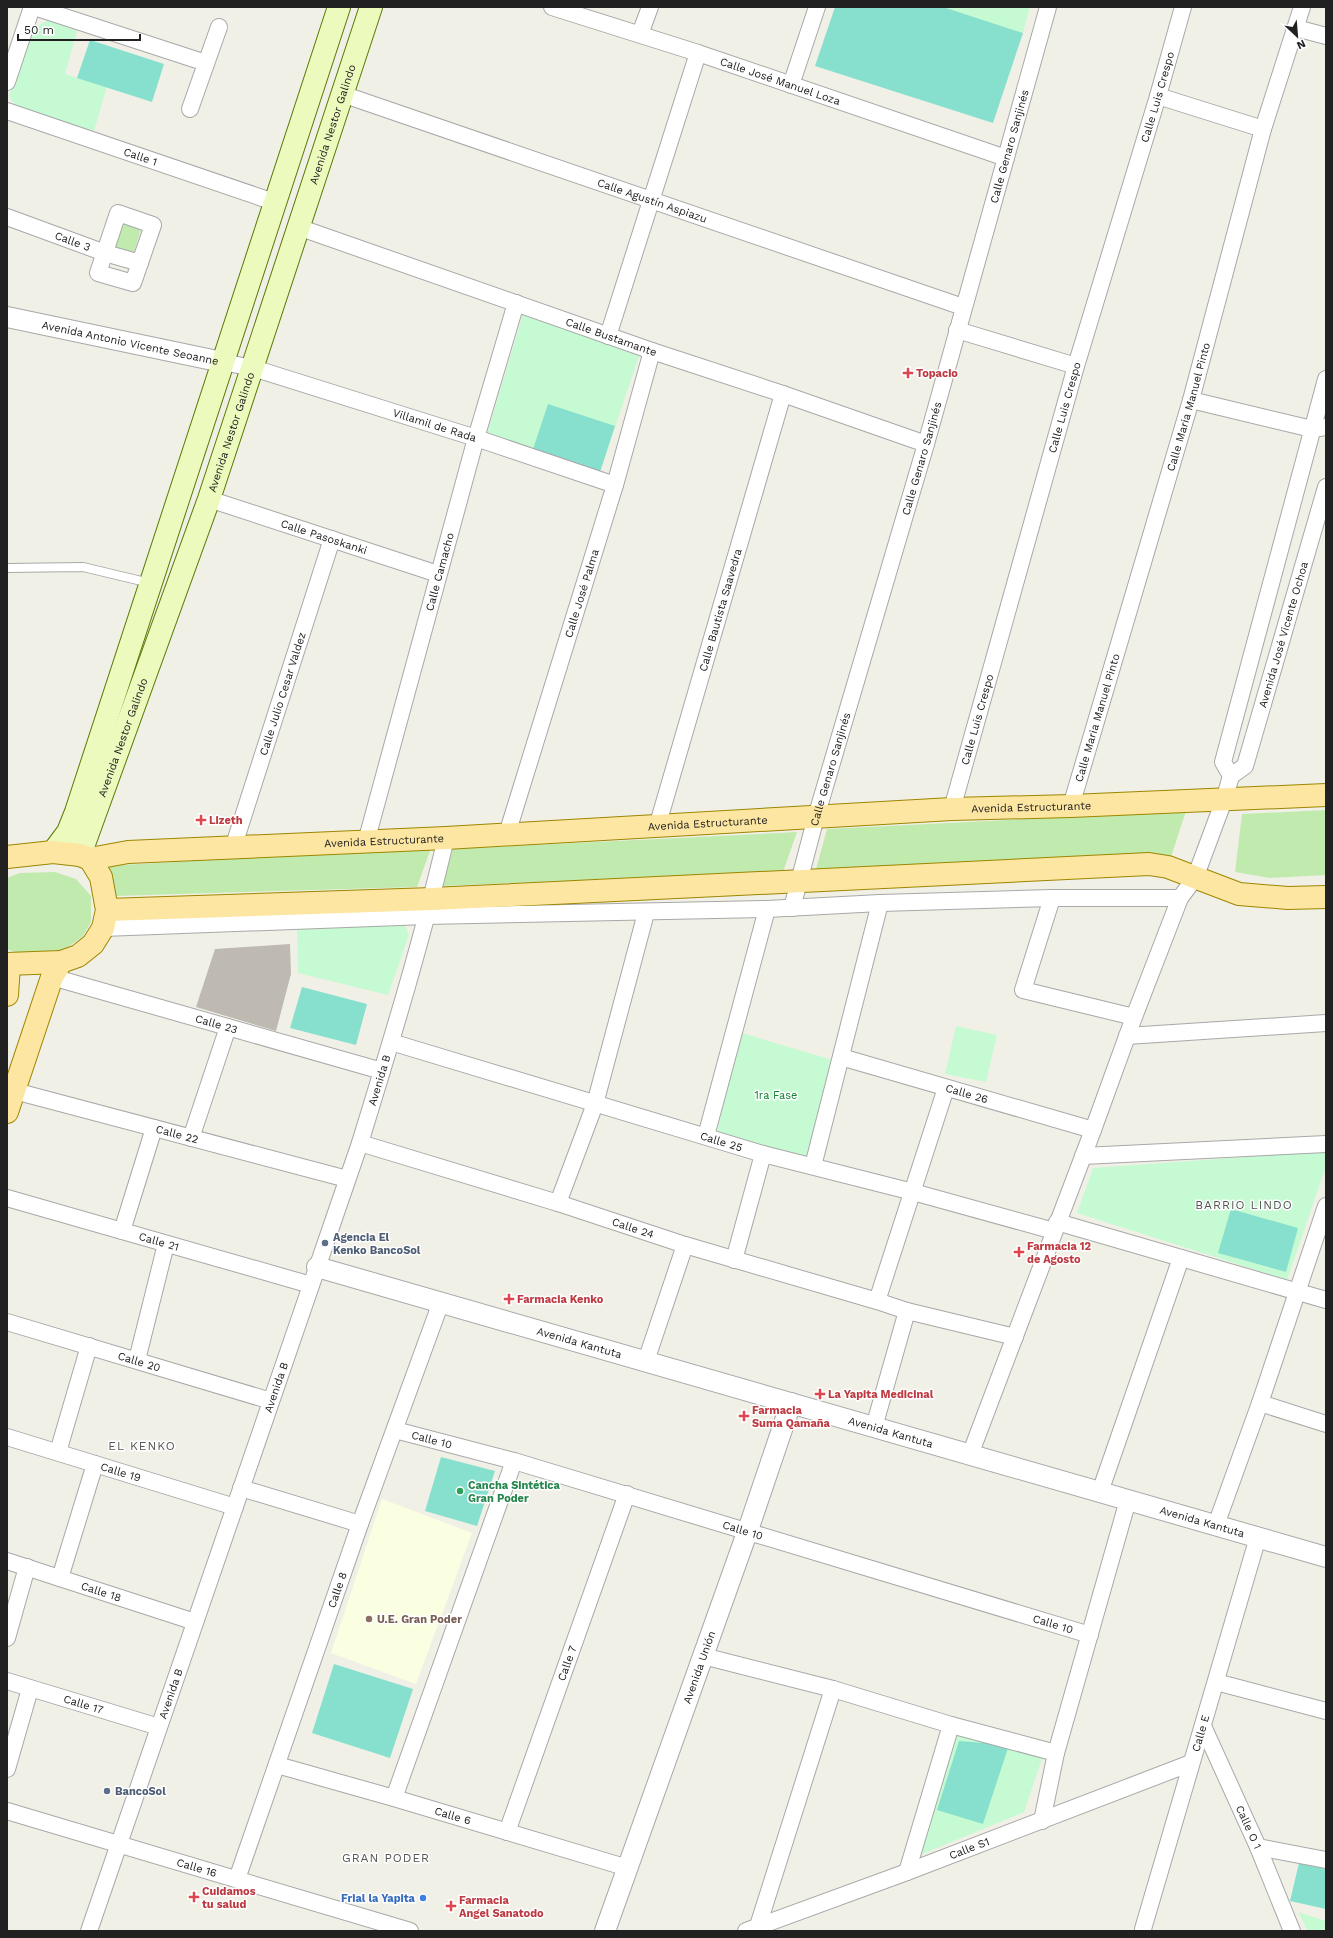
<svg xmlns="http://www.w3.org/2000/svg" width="1333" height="1938" font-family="'Work Sans',sans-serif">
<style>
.education{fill:#faffe2}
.grass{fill:#c1ebae}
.park{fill:#c6fad3}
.pitch{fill:#86e0cd}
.building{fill:#beb9b1}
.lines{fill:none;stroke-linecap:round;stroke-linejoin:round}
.service-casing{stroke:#a8a8a8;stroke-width:10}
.minor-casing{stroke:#a8a8a8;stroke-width:18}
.tertiary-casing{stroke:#a8a8a8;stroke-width:22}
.secondary-casing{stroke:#587b05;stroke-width:24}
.primary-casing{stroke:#9d8600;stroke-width:24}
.service{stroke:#fff;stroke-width:8}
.minor{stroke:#fff;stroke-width:16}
.tertiary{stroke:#fff;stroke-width:20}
.secondary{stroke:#ecfabd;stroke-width:22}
.primary{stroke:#fce6a1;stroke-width:22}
.health-dot{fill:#e0444e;stroke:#fff;stroke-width:1.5}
.service-dot{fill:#5c6f8a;stroke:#fff;stroke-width:1.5}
.leisure-dot{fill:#2e9e5b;stroke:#fff;stroke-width:1.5}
.education-dot{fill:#8d6e63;stroke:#fff;stroke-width:1.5}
.shop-dot{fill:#3f7fe0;stroke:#fff;stroke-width:1.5}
.labels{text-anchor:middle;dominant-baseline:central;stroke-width:3;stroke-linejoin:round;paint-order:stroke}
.street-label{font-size:11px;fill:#212121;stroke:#fff}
.health-label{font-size:11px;font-weight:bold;fill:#be3a42;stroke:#fff;text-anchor:start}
.park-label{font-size:11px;fill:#0c822b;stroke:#fff}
.service-label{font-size:11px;font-weight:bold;fill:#4e5e75;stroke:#fff;text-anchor:start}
.leisure-label{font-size:11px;font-weight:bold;fill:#27864d;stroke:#fff;text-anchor:start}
.education-label{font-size:11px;font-weight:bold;fill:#785e54;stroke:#fff;text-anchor:start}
.shop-label{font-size:11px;font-weight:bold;fill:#366cbe;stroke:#fff;text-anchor:end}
.neighbourhood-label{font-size:12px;letter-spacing:1px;fill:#545454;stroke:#fff}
</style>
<rect width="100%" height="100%" fill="#f1f0e7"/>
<!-- education -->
<path class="education" d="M382,1499L472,1533L416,1684L331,1653Z"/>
<!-- grass -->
<path class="grass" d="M123,220L142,226L133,255L113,249Z
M1326,810V875L1270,878L1235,872L1242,814Z
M1186,811L1171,857L816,869L827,829Z
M797,832L783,872L442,886L453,849Z
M431,848L417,887L116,896L103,866Z
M55,872L76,879L91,896V922L83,936L64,950L22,955L7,949V878L20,873Z"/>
<!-- park -->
<path class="park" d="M942,7H1030L1023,33Z
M49,20L77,31L65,74L107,87L94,131L16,107L9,96L31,29Z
M523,314L639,356L600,472L487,434Z
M399,923L406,927L409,935L388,995L298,973L297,928Z
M956,1026L997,1035L986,1082L945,1074Z
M739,1032L836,1061L810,1157L717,1133Z
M1326,1151V1166L1287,1280L1077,1213L1093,1168Z
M956,1734L1045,1750L1024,1812L920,1855Z
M1298,1912L1326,1921V1931H1308Z"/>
<!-- pitch -->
<path class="pitch" d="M835,7H943L1023,33L993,123L815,66Z
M90,40L164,64L152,102L77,78Z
M548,404L615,426L600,472L533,449Z
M302,987L367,1004L356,1045L290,1028Z
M1231,1209L1298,1228L1286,1272L1218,1253Z
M441,1457L495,1471L477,1526L425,1511Z
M334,1664L413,1689L390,1758L312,1733Z
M959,1741L1009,1745L983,1824L937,1810Z
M1299,1863L1326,1869V1909L1290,1901Z"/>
<!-- building -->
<path class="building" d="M290,944L291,974L276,1031L196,1007L215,949Z"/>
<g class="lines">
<!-- service casing -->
<g class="service-casing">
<path id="service" d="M7,568L83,567L150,583"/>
</g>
<!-- minor casing -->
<g class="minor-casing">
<g id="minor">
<path d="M34,7L206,63"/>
<path id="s1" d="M552,7L698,53L1006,158"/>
<path d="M1296,28L1326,36"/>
<path d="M640,34L650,7"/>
<path d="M7,82L32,7"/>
<path d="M791,85L817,7"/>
<path id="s2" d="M342,94L963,307"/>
<path d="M1158,96L1263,129"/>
<path d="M190,109L219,27"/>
<path id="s3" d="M7,111L274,202"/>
<path d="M118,213L153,225L133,283L98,273Z"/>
<path id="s4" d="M7,217L105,253L140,263"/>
<path id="s5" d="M298,227L652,351L783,394L926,444"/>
<path d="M957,330L1076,366"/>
<path d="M608,336L698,53"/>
<path id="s6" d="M222,362L253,368L476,438L615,485"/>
<path d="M1191,400L1312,429L1326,427"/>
<path id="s7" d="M209,499L438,574"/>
<path id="s8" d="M1231,776L1245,766L1326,487"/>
<path id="s9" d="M1071,806L1191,400L1263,129L1302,7"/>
<path id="s10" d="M952,809L1076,366L1158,96L1183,7"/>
<path id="s11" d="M657,827L783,394"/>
<path id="s12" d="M507,834L615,485L652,351"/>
<path id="s13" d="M366,842L476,438L516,303"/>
<path id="s14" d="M233,848L332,539"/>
<path d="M1052,898L1023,990L1134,1017"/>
<path id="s15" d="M792,908L816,817L926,444L1048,7"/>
<path d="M103,928L426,916L767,909L880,903L1052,898H1180"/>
<path id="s16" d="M52,977L382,1071"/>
<path d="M1127,1036L1326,1023"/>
<path id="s17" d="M391,1042L763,1154L913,1192L1054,1231"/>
<path id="s18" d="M841,1057L1093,1130"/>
<path id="s19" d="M7,1089L347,1179"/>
<path d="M706,1136L767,909"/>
<path d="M191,1138L228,1027"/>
<path id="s20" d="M360,1143L558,1203L685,1245L877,1301L907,1311"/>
<path d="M1083,1156L1326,1144"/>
<path d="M813,1166L880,903"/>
<path id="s21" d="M7,1198L311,1285"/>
<path d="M558,1203L595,1104L646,913"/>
<path d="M1057,1222L1326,1300"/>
<path d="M122,1231L154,1128"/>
<path d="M734,1260L763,1154"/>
<path d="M877,1301L946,1088"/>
<path id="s22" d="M7,1322L271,1401"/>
<path d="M137,1360L166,1244"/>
<path d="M646,1361L685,1245"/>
<path d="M1260,1403L1326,1424"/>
<path d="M874,1427L907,1311L1015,1337"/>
<path id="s23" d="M395,1430L514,1461L1090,1635"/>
<path id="s24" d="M7,1437L235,1507"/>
<path d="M58,1452L89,1346"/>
<path d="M970,1455L1093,1130L1134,1017L1180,898L1195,878L1224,800L1231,776L1223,762L1326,379"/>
<path d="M241,1488L360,1524"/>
<path d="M1100,1492L1181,1258"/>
<path d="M1216,1525L1260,1403L1326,1206"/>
<path id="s25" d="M7,1561L195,1622"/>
<path d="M60,1578L95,1464"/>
<path d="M7,1638L27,1567"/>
<path d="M703,1656L833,1689L951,1725L1056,1753"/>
<path id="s26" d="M7,1681L159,1727"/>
<path d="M1216,1682L1326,1711"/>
<path id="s27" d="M1203,1726L1258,1847L1292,1931"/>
<path id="s28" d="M277,1765L394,1798L628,1868"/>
<path d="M7,1769L30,1689"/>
<path d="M394,1798L514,1461"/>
<path id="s29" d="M7,1811L410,1931"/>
<path d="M1042,1821L1056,1753L1128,1500"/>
<path id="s30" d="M507,1832L627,1494"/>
<path d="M1258,1847L1326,1860"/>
<path d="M907,1872L951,1725"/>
<path id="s31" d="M237,1879L360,1524L441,1302"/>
<path d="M758,1926L833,1689"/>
<path id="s32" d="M1143,1929L1258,1537"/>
<path id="s33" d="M89,1931L360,1143C391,1042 422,941 446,838"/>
<path id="s34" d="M746,1931L907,1872L1191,1763"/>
</g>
</g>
<!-- tertiary casing -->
<g class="tertiary-casing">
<g id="tertiary">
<path id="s35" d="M7,317L222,362"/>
<path id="s36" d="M317,1267L1326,1557"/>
<path id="s37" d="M605,1931L748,1530L791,1403"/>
</g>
</g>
<!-- secondary casing -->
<g class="secondary-casing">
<g id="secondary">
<path d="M53,852L68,832L76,812L339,7"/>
<path id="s38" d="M80,855L209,499L371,7"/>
</g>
</g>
<!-- primary casing -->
<g class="primary-casing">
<g id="primary">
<path d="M7,857L53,852L80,855L90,859L101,877L107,910L103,928L93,944L78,956L61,962L7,964"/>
<path id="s39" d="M90,859L128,852L446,838L952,809L1071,806L1326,795"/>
<path d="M107,910L432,899L1149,864L1168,867L1239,894L1288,898L1326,897"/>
<path d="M7,995L9,965"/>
<path d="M7,1112L52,977L61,962"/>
</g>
</g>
<!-- service -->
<use href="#service" class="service"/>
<!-- minor -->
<use href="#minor" class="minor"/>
<!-- tertiary -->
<use href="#tertiary" class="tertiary"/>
<!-- secondary -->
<use href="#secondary" class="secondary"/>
<!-- primary -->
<use href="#primary" class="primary"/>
</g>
<!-- markers -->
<g class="health-dot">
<path d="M906 367h4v4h4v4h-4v4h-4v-4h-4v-4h4z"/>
<path d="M199 814h4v4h4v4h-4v4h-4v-4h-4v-4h4z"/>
<path d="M1017 1246h4v4h4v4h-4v4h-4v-4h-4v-4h4z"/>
<path d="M507 1293h4v4h4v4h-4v4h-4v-4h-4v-4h4z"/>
<path d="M818 1388h4v4h4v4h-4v4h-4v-4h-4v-4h4z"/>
<path d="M742 1410h4v4h4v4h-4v4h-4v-4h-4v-4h4z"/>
<path d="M192 1891h4v4h4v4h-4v4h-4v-4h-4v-4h4z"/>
<path d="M449 1900h4v4h4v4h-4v4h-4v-4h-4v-4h4z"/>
</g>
<g class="service-dot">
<circle cx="325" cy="1243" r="4"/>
<circle cx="107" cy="1791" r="4"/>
</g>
<circle class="leisure-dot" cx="460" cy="1491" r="4"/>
<circle class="education-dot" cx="369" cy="1619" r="4"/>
<circle class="shop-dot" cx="423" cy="1898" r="4"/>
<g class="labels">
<!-- street labels -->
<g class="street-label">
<text stroke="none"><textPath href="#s1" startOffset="240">Calle José Manuel Loza</textPath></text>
<text stroke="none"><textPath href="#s10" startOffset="741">Calle Luis Crespo</textPath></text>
<text stroke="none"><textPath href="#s38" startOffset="773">Avenida Nestor Galindo</textPath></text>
<text stroke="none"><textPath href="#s15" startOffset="792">Calle Genaro Sanjinés</textPath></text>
<text stroke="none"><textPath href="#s3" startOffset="141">Calle 1</textPath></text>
<text stroke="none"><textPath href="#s2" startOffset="328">Calle Agustín Aspiazu</textPath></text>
<text stroke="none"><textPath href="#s4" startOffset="70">Calle 3</textPath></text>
<text stroke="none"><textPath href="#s5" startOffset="332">Calle Bustamante</textPath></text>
<text stroke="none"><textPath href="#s35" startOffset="126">Avenida Antonio Vicente Seoanne</textPath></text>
<text stroke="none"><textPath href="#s10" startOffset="417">Calle Luis Crespo</textPath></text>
<text stroke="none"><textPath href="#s9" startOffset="416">Calle Maria Manuel Pinto</textPath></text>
<text stroke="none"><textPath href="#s6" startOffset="222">Villamil de Rada</textPath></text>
<text stroke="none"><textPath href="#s38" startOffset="449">Avenida Nestor Galindo</textPath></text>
<text stroke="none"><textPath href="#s15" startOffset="468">Calle Genaro Sanjinés</textPath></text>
<text stroke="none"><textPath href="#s7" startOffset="121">Calle Pasoskanki</textPath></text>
<text stroke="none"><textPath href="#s13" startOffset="280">Calle Camacho</textPath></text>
<text stroke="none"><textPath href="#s12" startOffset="252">Calle José Palma</textPath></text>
<text stroke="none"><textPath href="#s11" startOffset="226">Calle Bautista Saavedra</textPath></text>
<text stroke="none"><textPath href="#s8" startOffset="154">Avenida José Vicente Ochoa</textPath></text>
<text stroke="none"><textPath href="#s14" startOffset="162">Calle Julio Cesar Valdez</textPath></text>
<text stroke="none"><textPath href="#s9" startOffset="92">Calle Maria Manuel Pinto</textPath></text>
<text stroke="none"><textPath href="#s10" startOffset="93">Calle Luis Crespo</textPath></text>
<text stroke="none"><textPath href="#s38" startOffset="125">Avenida Nestor Galindo</textPath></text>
<text stroke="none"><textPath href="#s15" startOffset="144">Calle Genaro Sanjinés</textPath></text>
<text stroke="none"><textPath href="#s39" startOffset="943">Avenida Estructurante</textPath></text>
<text stroke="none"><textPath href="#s39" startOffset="619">Avenida Estructurante</textPath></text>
<text stroke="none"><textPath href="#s39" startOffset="295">Avenida Estructurante</textPath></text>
<text stroke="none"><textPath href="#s16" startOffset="171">Calle 23</textPath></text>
<text stroke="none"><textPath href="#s33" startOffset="899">Avenida B</textPath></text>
<text stroke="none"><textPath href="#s18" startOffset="131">Calle 26</textPath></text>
<text stroke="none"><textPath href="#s19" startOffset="176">Calle 22</textPath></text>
<text stroke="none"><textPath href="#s17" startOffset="345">Calle 25</textPath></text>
<text stroke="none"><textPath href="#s20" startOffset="286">Calle 24</textPath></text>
<text stroke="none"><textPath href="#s21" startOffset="158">Calle 21</textPath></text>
<text stroke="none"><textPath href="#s36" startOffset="273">Avenida Kantuta</textPath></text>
<text stroke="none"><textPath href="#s22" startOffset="138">Calle 20</textPath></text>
<text stroke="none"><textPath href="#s33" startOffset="575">Avenida B</textPath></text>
<text stroke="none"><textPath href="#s36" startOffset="597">Avenida Kantuta</textPath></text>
<text stroke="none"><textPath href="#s23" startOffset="38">Calle 10</textPath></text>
<text stroke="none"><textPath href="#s24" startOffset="119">Calle 19</textPath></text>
<text stroke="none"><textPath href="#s36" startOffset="921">Avenida Kantuta</textPath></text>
<text stroke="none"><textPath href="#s23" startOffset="362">Calle 10</textPath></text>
<text stroke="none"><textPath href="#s31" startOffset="306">Calle 8</textPath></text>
<text stroke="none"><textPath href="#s25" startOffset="99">Calle 18</textPath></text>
<text stroke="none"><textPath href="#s23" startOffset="686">Calle 10</textPath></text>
<text stroke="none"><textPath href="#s30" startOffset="179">Calle 7</textPath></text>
<text stroke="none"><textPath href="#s37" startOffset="280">Avenida Unión</textPath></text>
<text stroke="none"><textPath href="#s33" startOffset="251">Avenida B</textPath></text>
<text stroke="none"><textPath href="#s26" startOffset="80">Calle 17</textPath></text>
<text stroke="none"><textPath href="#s32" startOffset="204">Calle E</textPath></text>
<text stroke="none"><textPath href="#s28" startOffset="183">Calle 6</textPath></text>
<text stroke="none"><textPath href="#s27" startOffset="111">Calle O 1</textPath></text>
<text stroke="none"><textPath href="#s34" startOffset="238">Calle S1</textPath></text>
<text stroke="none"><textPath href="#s29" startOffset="198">Calle 16</textPath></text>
</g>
<!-- health labels -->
<g class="health-label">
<text x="916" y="373">Topacio</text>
<text x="209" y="820">Lizeth</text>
<text x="1027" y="1246">Farmacia 12<tspan x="1027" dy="13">de Agosto</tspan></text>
<text x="517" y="1299">Farmacia Kenko</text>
<text x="828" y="1394">La Yapita Medicinal</text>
<text x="752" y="1410">Farmacia<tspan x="752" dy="13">Suma Qamaña</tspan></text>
<text x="202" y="1891">Cuidamos<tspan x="202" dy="13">tu salud</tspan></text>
<text x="459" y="1900">Farmacia<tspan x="459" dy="13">Angel Sanatodo</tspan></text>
</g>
<!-- park labels -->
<g class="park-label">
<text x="776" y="1095">1ra Fase</text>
</g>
<!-- service labels -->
<g class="service-label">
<text x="333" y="1237">Agencia El<tspan x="333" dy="13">Kenko BancoSol</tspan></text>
<text x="115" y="1791">BancoSol</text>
</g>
<!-- leisure labels -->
<g class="leisure-label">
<text x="468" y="1485">Cancha Sintética<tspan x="468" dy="13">Gran Poder</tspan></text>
</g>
<!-- education labels -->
<g class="education-label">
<text x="377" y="1619">U.E. Gran Poder</text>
</g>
<!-- shop labels -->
<g class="shop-label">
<text x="415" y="1898">Frial la Yapita</text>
</g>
<!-- neighbourhood labels -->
<g class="neighbourhood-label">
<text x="1244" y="1205">BARRIO LINDO</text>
<text x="142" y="1446">EL KENKO</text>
<text x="386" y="1858">GRAN PODER</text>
</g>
</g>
<!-- border -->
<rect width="1333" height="1938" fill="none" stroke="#212121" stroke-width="16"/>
<!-- north arrow -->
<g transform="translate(1297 36) rotate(154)" stroke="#ffffff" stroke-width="3" paint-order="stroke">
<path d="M0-3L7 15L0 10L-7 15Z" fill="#212121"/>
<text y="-6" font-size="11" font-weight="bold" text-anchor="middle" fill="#212121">N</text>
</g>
<!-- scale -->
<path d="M18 34v6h122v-6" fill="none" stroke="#212121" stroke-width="2"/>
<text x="24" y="34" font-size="12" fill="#212121" stroke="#ffffff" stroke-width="3" paint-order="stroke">50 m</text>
</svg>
